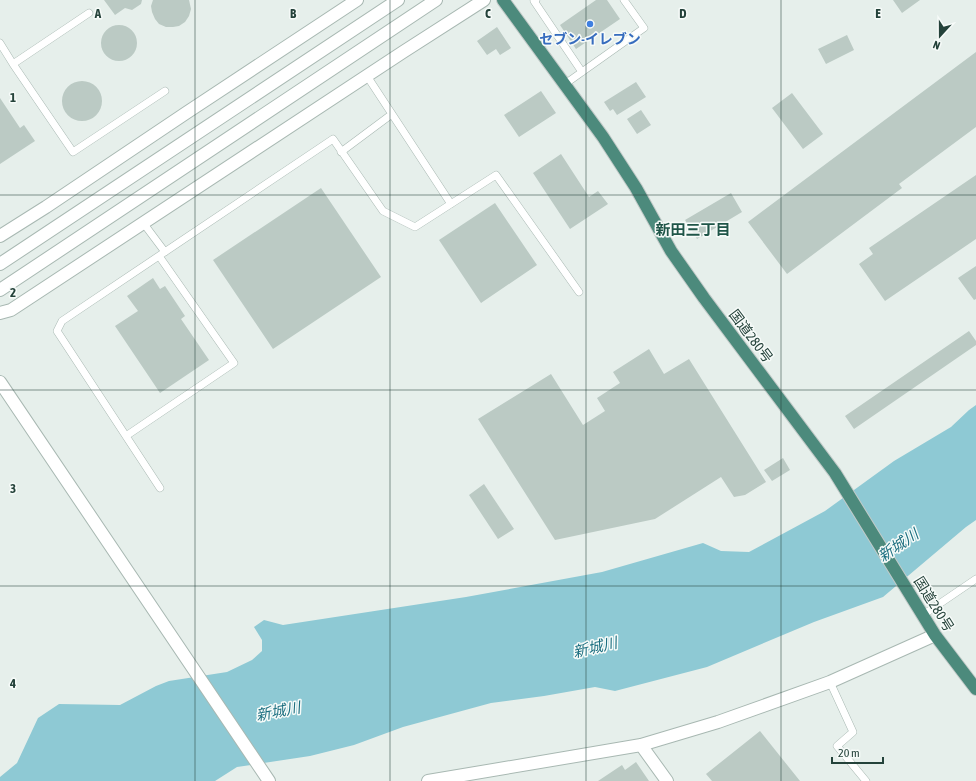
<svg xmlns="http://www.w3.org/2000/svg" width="976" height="781" font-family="'Asap Condensed','Noto Sans JP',sans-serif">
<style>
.water{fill:#8ec9d4}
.building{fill:#bbcac4}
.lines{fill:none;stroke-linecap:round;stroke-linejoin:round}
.service-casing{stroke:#a8b8b2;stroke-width:8}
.minor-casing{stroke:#a8b8b2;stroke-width:14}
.tertiary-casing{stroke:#a8b8b2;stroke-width:14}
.trunk-casing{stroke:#c2cac8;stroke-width:14}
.service{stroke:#fff;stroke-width:7}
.minor{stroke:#fff;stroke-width:12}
.tertiary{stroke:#fff;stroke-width:12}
.trunk{stroke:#4c8a7c;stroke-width:12}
.grid{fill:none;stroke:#24423a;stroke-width:1;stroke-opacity:0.55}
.shop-dot{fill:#3f7fe0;stroke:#f7fbf9;stroke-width:1.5}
.labels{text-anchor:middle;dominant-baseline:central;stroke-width:3;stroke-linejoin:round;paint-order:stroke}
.shop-label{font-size:14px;font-weight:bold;fill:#366cbe;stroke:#f7fbf9}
.street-label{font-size:14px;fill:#24423a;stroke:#f7fbf9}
.neighbourhood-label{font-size:15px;font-weight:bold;fill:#1f5548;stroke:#f7fbf9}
.water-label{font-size:15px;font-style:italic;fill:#1c6f80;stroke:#f7fbf9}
.grid-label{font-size:13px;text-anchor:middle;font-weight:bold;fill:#24423a;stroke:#f7fbf9;stroke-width:3;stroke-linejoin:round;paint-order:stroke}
</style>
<rect width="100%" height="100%" fill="#e6efeb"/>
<!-- water -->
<path class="water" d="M976,405V520L966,527L883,597L814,622L707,667L615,691L595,687L544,696L491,703L403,727L354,745L310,756L237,767L215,781H0V777L17,763L38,718L59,704L120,705L156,686L169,681L227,672L252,660L262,651V640L254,627L264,620L283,625L466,597L602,572L703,543L721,551L749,552L825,511L894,461L951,427L969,410Z"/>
<!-- building -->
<path class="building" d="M104,0H142L141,4L132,10L125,8L115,15Z
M153,0H189L191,9L189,16L185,22L179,26L173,27H166L159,24L155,19L152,12L151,6Z
M596,0H607L620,19L576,49L560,25Z
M893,0H920L902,13Z
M101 43a18 18 0 1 1 36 0a18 18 0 1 1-36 0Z
M497,27L511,48L500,55L496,49L487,55L477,41Z
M847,35L854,50L826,64L818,49Z
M976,52V127L899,184L902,188L787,274L748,222Z
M62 101a20 20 0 1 1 40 0a20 20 0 1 1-40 0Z
M636,82L646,97L617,115L613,109L610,111L604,102Z
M541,91L556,113L519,137L504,115Z
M792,93L823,134L803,149L772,108Z
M0,98L20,128L24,125L35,141L0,164Z
M641,110L651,125L637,134L627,119Z
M561,154L589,197L598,191L608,204L570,229L533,173Z
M976,175V239L885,301L859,264L873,254L869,248Z
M321,188L381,277L273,349L213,260Z
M731,193L742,212L697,239L685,220Z
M495,203L537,265L481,303L439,240Z
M976,266V299L974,300L958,278Z
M153,278L160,289L165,286L185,316L181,319L209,360L160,393L115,326L138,311L127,296Z
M969,331L976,341V345L854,429L845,416Z
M649,349L664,374L689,359L766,482L745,495L734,497L721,477L655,519L555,540L478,419L551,374L583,425L605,411L597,398L620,383L613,372Z
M783,458L790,470L772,481L764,470Z
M484,484L514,529L498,539L469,495Z
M760,731L800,781H712L706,774Z
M636,762L649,781H598L622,765L625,770Z"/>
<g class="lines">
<!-- service casing -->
<g class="service-casing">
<path id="service" d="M536,0L534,1L582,72
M0,43L13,64L89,13
M13,64L73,152L165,91
M367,76L451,204
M565,84L644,28L624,0
M341,152L392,114
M144,224L165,252
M126,436L234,363L159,256
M160,488L57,331L62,321L333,139L383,211L415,227L496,175L579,292
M923,615L976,579
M830,682L853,732L837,746L866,781"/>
</g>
<!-- minor casing -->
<g class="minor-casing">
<path id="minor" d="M0,236L46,207L186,113L357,0
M0,313L11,310L403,52L484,0
M641,745L667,781
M428,781L641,745L718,722L830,682L935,635"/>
</g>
<!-- tertiary casing -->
<g class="tertiary-casing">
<path id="tertiary" d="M0,264L398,0
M0,290L436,0
M0,382L269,781"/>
</g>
<!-- trunk casing -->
<g class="trunk-casing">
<path id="trunk" d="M503,0L603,137L636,188L671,251L704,298L835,473L935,635L976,689"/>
</g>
<!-- service -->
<use href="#service" class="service"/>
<!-- minor -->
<use href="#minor" class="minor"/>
<!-- tertiary -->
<use href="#tertiary" class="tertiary"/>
<!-- trunk -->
<use href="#trunk" class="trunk"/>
</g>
<!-- grid -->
<path class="grid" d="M195,0V781M390,0V781M586,0V781M781,0V781M0,195H976M0,390H976M0,586H976"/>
<!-- markers -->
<circle class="shop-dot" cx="590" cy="24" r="4"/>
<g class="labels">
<!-- shop labels -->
<g class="shop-label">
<text x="590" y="39">セブン-イレブン</text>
</g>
<!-- street labels -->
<g class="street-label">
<text transform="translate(751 336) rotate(53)">国道280号</text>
<text transform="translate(934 604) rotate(58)">国道280号</text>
</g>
<!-- neighbourhood labels -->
<g class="neighbourhood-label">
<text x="693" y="229">新田三丁目</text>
</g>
<!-- water labels -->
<g class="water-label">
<text transform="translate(898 545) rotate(-34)">新城川</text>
<text transform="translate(595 647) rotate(-13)">新城川</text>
<text transform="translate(278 711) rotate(-11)">新城川</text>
</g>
</g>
<g class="grid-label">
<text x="98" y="18">A</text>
<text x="293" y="18">B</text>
<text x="488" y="18">C</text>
<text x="683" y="18">D</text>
<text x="878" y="18">E</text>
<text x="13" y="102">1</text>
<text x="13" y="297">2</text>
<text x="13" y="493">3</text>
<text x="13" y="688">4</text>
</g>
<!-- north arrow -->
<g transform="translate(940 36) rotate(201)" stroke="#f7fbf9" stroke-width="3" paint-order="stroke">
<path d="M0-3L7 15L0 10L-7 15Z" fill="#24423a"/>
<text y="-6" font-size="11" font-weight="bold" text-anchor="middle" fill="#24423a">N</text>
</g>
<!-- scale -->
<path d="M832 757v6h51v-6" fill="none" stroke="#24423a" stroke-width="2"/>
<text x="838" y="757" font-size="12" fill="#24423a" stroke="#f7fbf9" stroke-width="3" paint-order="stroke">20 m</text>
</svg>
